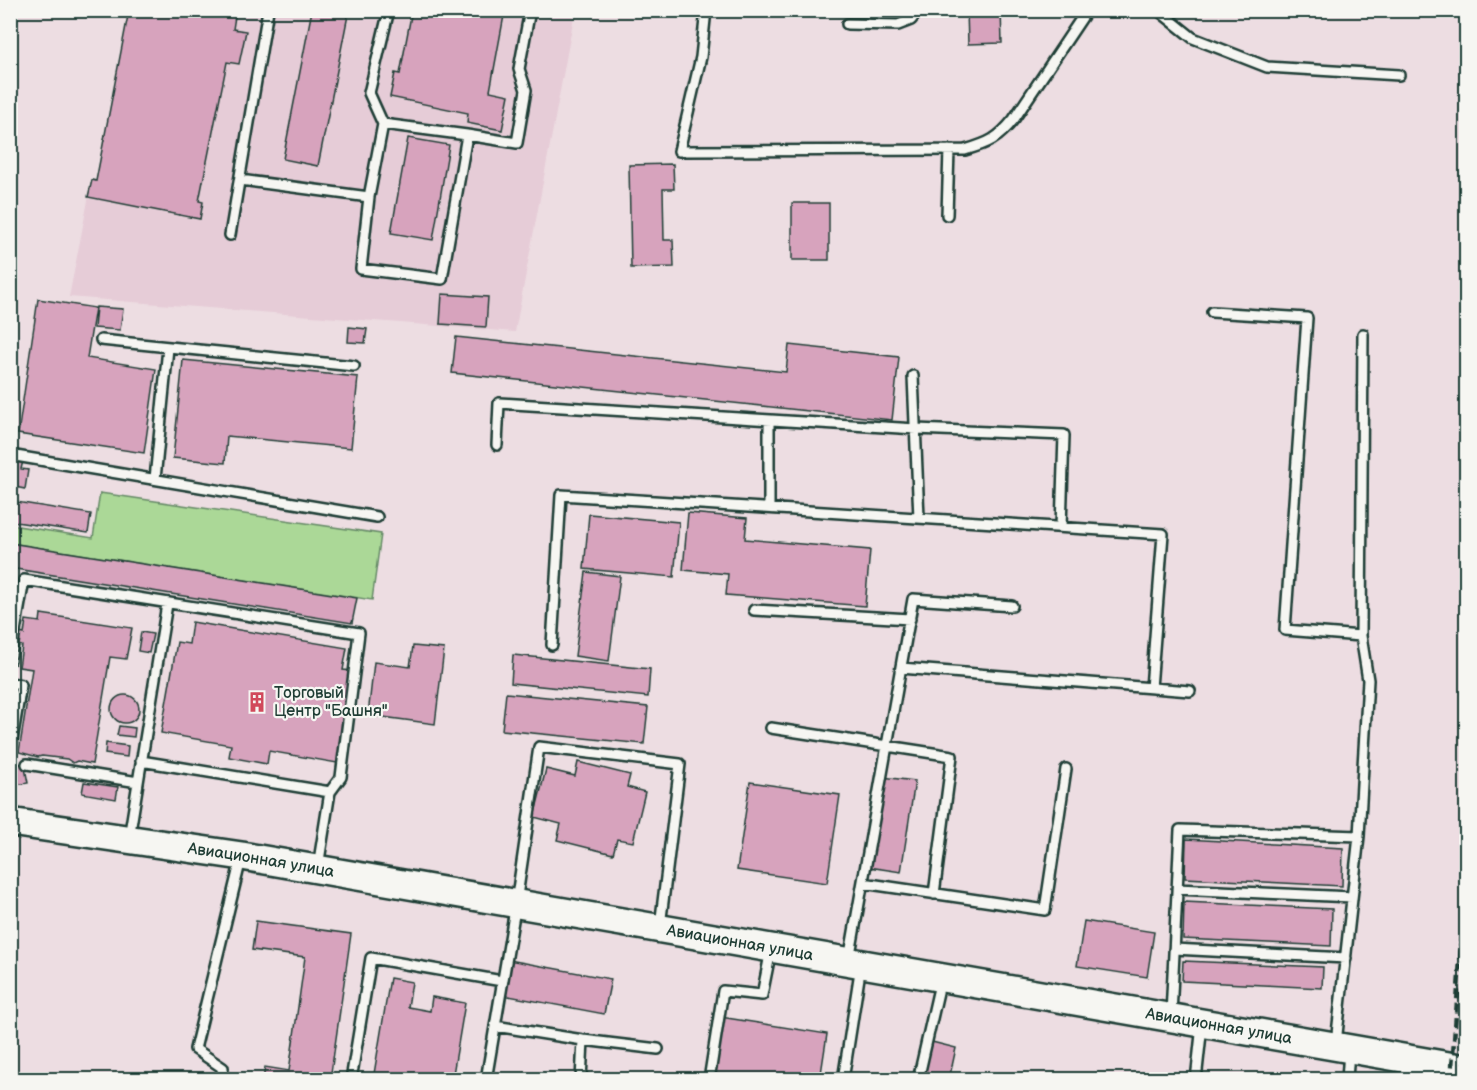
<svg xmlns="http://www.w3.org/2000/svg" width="1477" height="1090" font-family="'Balsamiq Sans',sans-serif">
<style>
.built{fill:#e6ccd7}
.green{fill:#abd897;stroke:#658a66;stroke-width:1.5}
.building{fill:#d7a3bd;stroke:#1f3d34;stroke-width:1.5}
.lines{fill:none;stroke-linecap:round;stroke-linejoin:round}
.service-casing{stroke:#1f3d34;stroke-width:14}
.secondary-casing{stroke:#1f3d34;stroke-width:32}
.service{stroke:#f6f6f2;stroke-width:9}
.secondary{stroke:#f6f6f2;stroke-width:27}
.rail{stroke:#1f3d34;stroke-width:4.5;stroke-dasharray:9 4.5;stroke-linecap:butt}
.labels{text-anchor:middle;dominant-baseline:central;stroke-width:4.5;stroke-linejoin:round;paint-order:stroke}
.poi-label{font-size:16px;fill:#1f3d34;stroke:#f6f6f2;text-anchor:start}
.street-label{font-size:16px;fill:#1f3d34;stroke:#f6f6f2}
</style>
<rect width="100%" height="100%" fill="#eddde2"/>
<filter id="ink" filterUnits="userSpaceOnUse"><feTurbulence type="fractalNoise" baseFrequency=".0167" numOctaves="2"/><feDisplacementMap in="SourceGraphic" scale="12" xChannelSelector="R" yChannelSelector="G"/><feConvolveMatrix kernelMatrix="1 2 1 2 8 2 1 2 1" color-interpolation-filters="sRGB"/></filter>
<g filter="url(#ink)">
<!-- built -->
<path class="built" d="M129,11H575L515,332L69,297L92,180H96Z"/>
<!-- green -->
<path class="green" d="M100,493L381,534L372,600L11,543V525L93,538Z"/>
<!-- building -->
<path class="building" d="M129,10H236L233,29L246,31L239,64L227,62L199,201L203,202L200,219L88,197L92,180L96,181Z
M312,10H349L318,166L283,159Z
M412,10H505L490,91L509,95L502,130L467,123L468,113L390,97L395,73L400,74Z
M967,10H1001L1002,43L968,44Z
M408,138L449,145L433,240L391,233Z
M673,164L674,189H663L664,240H673L674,267L631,268L629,165Z
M792,203H829V260H792Z
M442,294L488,297L486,327L440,324Z
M38,299L95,308L87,358L156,369L144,453L18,434Z
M96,307L123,309L120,330L94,328Z
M349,327L367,329L365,343L348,342Z
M456,337L786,372L789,345L899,357L892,420L452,373Z
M183,360L358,377L351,448L227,436L225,463L173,458Z
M11,459L23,461L21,469L28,470L25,489L10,486Z
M10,501L91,514L88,533L10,521Z
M688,513L747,518L745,539L870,550L865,606L726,595L728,574L683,570Z
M589,514L679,522L674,577L584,569Z
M10,543L357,598L352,623L10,568Z
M586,572L620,576L609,661L575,656Z
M41,614L132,628L126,659L110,657L92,764L77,761L73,763L67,759L42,756L38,757L19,752L32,669L19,667L22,646L18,645L20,633L24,634L26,620L40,622Z
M192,622L347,648L343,670L352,671L337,763L269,751L267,764L229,757L231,745L161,733L177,642L189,644Z
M141,632L153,634L149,653L138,651Z
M413,646L444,649L435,724L368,715L374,662L410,667Z
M513,655L650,669L648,697L511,683Z
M506,693L648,707L644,744L502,730Z
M111 709a14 14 0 1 1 28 0a14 14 0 1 1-28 0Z
M119,726L135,728L134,737L117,735Z
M106,743L128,746L127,757L105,754Z
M578,762L630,775L627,787L645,792L633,842L617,839L613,854L557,840L561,824L534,817L546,769L575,776Z
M24,763L28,783L17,785L13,765Z
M882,777L915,781L901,872L869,867Z
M84,782L118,787L116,799L82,793Z
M750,782L840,795L827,883L737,870Z
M1186,839L1343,848L1342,886L1185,878Z
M1184,902L1332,909L1331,946L1183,939Z
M256,921L351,934L330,1080H263L265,1067L289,1071L305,957L252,950Z
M1084,921L1154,932L1147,977L1077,966Z
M509,960L611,979L604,1014L503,995Z
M1183,961L1323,967L1322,988L1182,981Z
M390,978L412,982L408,1007L430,1011L432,997L465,1003L452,1080H373Z
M714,1016L827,1034L820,1080H704Z
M932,1042L956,1048L949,1080H923Z"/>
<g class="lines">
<!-- service casing -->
<g class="service-casing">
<path id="service" d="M706,10L701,57L679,151L965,150C989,143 998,139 1014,119L1087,10
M1158,10L1193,38L1267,67L1399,75
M847,24L898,25L911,20L919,10
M467,135L517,143L526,90L519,69L530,10
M240,180L369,197L383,124L369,93L389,10
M369,197L361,269L442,279L467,135L383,124
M947,215L949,150
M230,235L268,10
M1212,312L1307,318L1285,630L1361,636L1368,680L1359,836L1336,1043
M101,340L354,366
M913,376L919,518
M497,445L499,403L916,429L1064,435L1061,527
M10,455L377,517
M155,479L168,348
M769,508V420
M754,610L910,619
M1361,636L1363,334
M552,645L561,495L1163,534L1151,688
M10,660L24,580L359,633L341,777L330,792
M901,668L1190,691
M10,683L21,685L12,740
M771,728L952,756L934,894
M141,761L330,792L318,867
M27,764L138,782
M129,838L167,604
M863,883L1045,910L1066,769
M1177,889L1352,897
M1174,949L1346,958
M849,960L913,599L1012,606
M1171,1015L1180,830L1359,836
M495,1026L583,1040L658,1049
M220,1080L223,1068L195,1049L241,859
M351,1080L371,958L502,981
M486,1080L516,903L539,747L680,764L660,926
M581,1080L583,1040
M709,1080L723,991L762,995L771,950
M843,1080L861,965
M918,1080L941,979
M1196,1080L1202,1025
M1347,1080L1349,1050"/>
</g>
<!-- secondary casing -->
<g class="secondary-casing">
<g id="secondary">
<path id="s1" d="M10,822L242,856L1466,1069"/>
</g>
</g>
<!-- service -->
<use href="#service" class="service"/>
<!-- secondary -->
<use href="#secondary" class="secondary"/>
<!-- rail -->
<path class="rail" d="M1451,1080L1466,883
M1465,1080L1466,1057"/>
</g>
</g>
<!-- icons -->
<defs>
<g id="building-bare" transform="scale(1.62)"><path d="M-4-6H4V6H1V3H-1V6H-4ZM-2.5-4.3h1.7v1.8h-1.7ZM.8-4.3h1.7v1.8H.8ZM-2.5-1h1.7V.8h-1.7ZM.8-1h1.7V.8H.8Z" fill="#d1495b" stroke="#f6f6f2" stroke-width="2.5" paint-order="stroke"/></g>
</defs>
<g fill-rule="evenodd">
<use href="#building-bare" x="257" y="702"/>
</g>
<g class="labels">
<!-- poi labels -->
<g class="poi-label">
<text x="274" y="693">Торговый<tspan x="274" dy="18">Центр "Башня"</tspan></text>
</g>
<!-- street labels -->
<g class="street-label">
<text stroke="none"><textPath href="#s1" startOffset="254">Авиационная улица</textPath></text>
<text stroke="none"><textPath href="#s1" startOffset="740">Авиационная улица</textPath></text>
<text stroke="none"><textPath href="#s1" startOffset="1226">Авиационная улица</textPath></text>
</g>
</g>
<!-- margin -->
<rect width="1477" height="1090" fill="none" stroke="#f6f6f2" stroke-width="36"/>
<rect x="18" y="18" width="1441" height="1054" fill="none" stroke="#1f3d34" stroke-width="2" filter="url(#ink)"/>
</svg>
